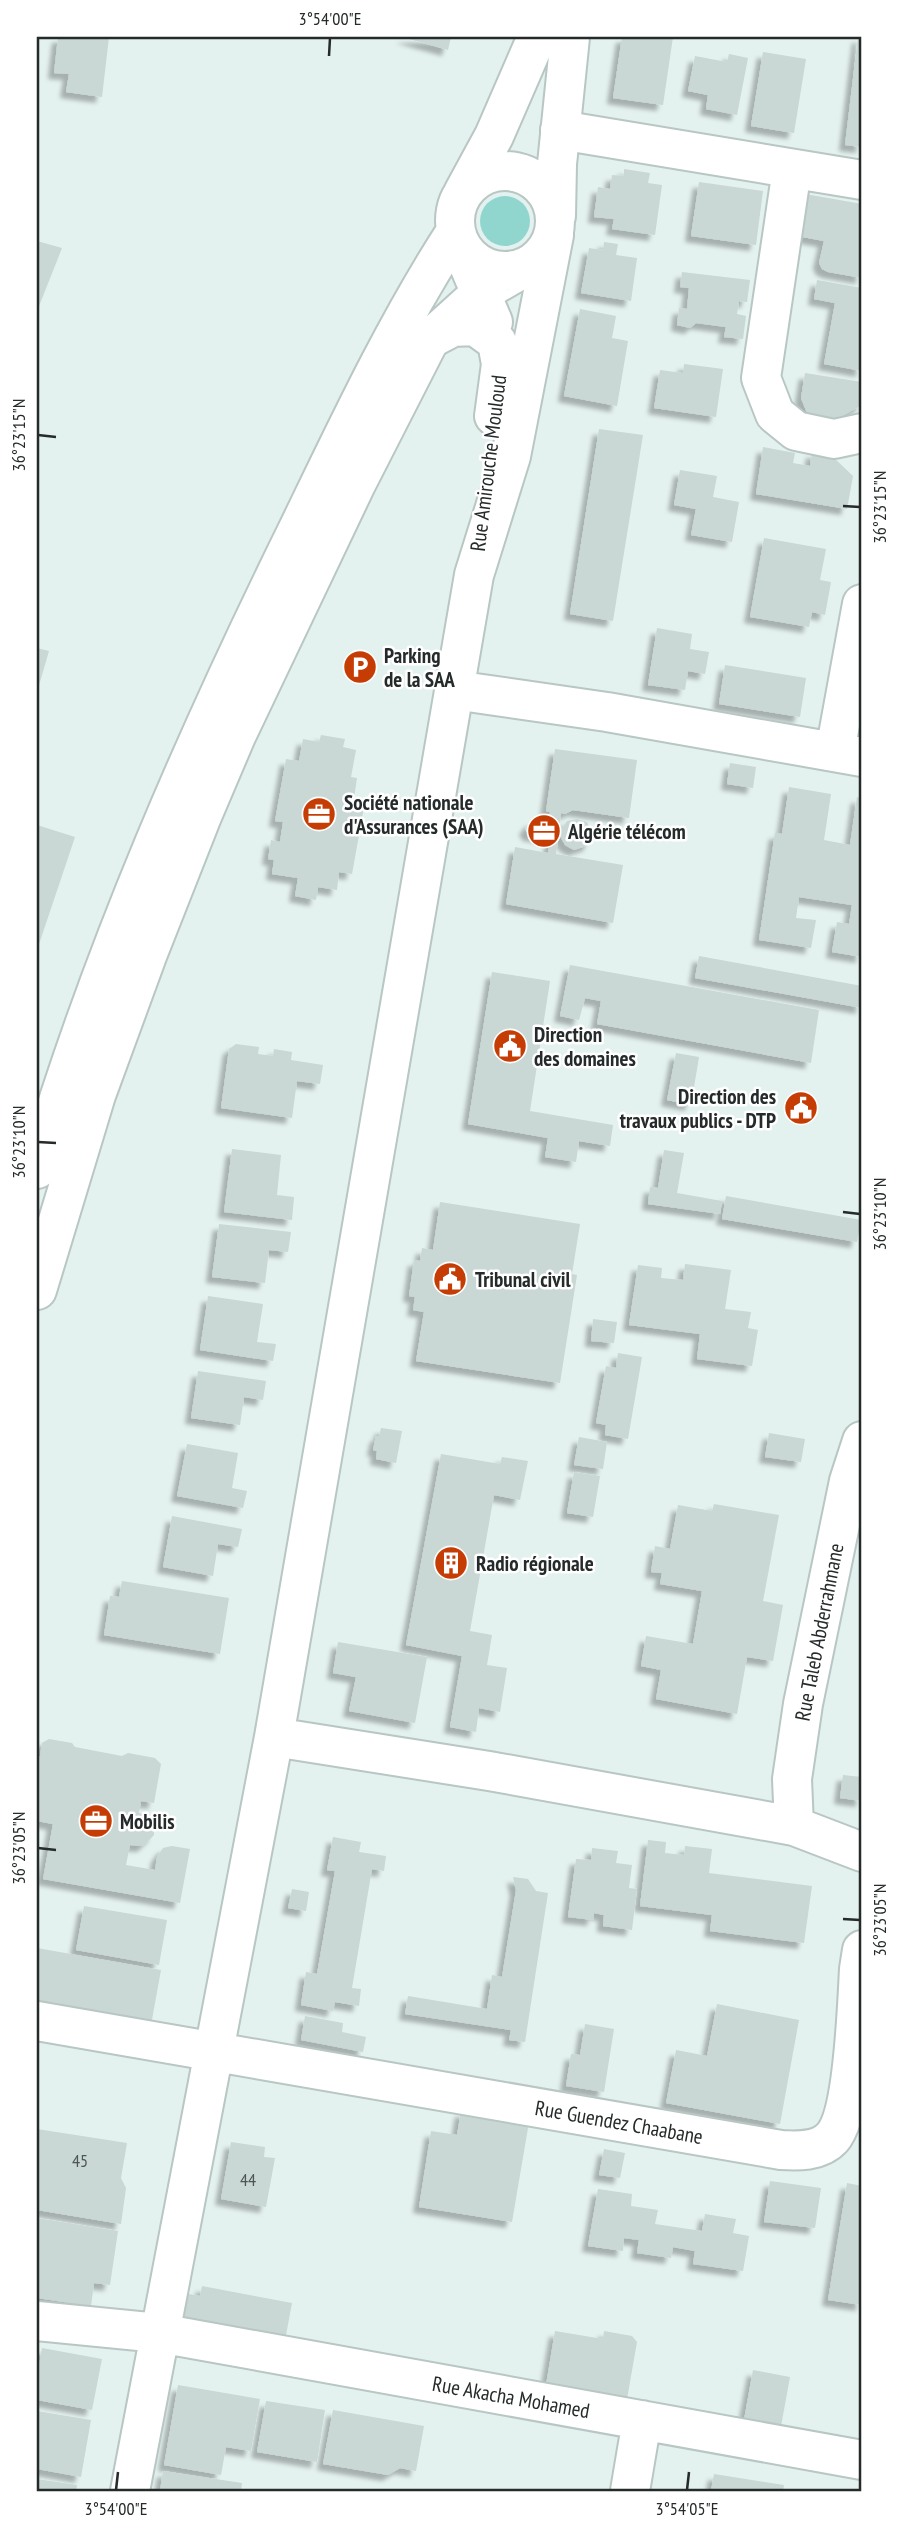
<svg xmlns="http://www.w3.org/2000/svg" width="899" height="2528" font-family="'PT Sans Narrow',sans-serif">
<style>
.green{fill:#90d6cf}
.building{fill:#c9d7d5;filter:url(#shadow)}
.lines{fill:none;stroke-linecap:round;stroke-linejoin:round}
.minor-casing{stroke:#b8c6c4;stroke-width:42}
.major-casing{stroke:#b8c6c4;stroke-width:42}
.minor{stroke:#fff;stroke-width:38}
.major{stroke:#fff;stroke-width:38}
.ticks{fill:none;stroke:#252a2a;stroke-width:2.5}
.labels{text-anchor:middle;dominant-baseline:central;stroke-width:5;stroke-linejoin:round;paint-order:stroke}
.number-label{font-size:18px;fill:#4e5555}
.street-label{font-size:21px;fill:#252a2a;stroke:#fff}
.poi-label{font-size:21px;font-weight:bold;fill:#252a2a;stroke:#fff;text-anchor:start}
.neatline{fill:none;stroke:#252a2a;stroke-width:2.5}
.ticks-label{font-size:18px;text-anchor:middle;fill:#252a2a}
</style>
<defs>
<filter id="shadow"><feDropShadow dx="-6" dy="6" stdDeviation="2" flood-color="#0004"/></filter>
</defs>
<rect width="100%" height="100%" fill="#e3f1ef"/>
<!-- green -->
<path class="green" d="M480 221a25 25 0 1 1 50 0a25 25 0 1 1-50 0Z"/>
<!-- building -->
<path class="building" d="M58,37H109L102,97L66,92L69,74L54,73Z
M402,37H451L448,50Z
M622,37H673L663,105L613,98Z
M858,37H862V147L845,145Z
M763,52L806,59L794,133L751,126Z
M729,54L748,58L737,115L706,109L708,95L688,91L695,56L727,62Z
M624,169L650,173L648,183L662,185L655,235L612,229L614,219L594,217L598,187L610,189L612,175L624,176Z
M699,182L763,191L756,245L691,236Z
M805,194L862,204V278L828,272L822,269L819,263L824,241L797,236Z
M37,241L62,248L37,311Z
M604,242L618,244L616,255L637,258L631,301L581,293L589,248L603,250Z
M682,272L750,280L747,302L739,301L737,314L746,316L743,339L724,337L726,327L696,323L690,328L677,325L679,308L687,309L689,288L680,287Z
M817,280L862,288V371L824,364L835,303L814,299Z
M580,309L616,316L612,338L628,341L617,406L564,396Z
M684,364L723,369L716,417L654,408L660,370L683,373Z
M805,373L862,382V405L831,422L809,418L801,398Z
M599,429L643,435L613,621L570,614Z
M763,447L795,453L793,463L810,466L812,452L831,455L853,476L847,509L756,494Z
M680,470L717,476L713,497L739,502L732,542L691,535L696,509L674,505Z
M764,538L826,549L820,580L831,582L825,615L812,612L809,627L750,617Z
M657,628L692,634L690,649L709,652L705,674L688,671L685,690L648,685Z
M37,648L49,651L37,692Z
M725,665L806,678L800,717L719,704Z
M321,735L345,739L343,747L356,750L351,777L357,778L353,805L364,807L352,874L339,872L337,890L318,887L316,900L295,896L298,878L272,874L274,860L268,859L271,840L280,842L283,822L275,821L286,759L299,761L303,739L319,742Z
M555,749L637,760L629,818L573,810L565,814L561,813L559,829L561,830L567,821L577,819L587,822L593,835L589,845L574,850L565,845L559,834L556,854L623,865L613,923L506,904L515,847L548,853L551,838L529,835L525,829L531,821L548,824L550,812L546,811Z
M730,763L756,767L753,788L727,784Z
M789,787L831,794L824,840L850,845L857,797L862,798V957L832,952L837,922L849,924L852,905L799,897L796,918L816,920L811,948L759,940L775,833L782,834Z
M37,825L75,837L37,950Z
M699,956L862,986V1008L695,978Z
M570,965L819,1010L811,1063L597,1024L601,1001L585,998L579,1020L560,1016Z
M492,972L550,981L530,1111L613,1125L610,1146L579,1141L576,1162L545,1157L548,1138L468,1124Z
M236,1044L259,1047L258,1054L273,1056L274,1049L292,1052L291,1060L323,1065L320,1084L297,1081L292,1118L221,1108L229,1049Z
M676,1053L699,1057L691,1105L667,1100Z
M232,1149L281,1155L277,1195L294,1197L292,1220L224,1212Z
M664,1150L684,1153L677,1193L722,1201L720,1214L648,1204L650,1187L658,1188Z
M726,1196L861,1220L857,1242L722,1219Z
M440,1202L580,1224L572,1274L577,1275L560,1383L416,1361L424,1312L413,1310L415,1297L409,1296L414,1260L420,1261L422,1248L433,1250Z
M219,1224L291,1232L288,1252L269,1250L265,1283L212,1277Z
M685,1264L731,1270L725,1309L751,1312L748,1328L758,1330L752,1366L697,1359L700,1334L629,1325L638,1265L662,1268L661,1278L683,1280Z
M208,1296L263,1304L257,1342L276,1344L273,1361L200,1350Z
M593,1319L617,1322L614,1343L591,1341Z
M618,1353L642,1357L628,1439L605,1435L606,1425L596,1423L606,1366L616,1368Z
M198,1371L266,1381L263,1400L244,1397L240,1425L191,1418Z
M381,1428L402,1431L396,1463L376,1459L377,1451L373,1450L376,1436H379Z
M769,1433L805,1439L801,1462L765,1457Z
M579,1437L607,1442L603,1469L574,1465Z
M187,1444L238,1453L232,1488L247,1491L243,1508L177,1496Z
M441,1454L500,1464L502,1457L528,1461L520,1500L494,1495L470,1631L492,1635L487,1665L507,1668L500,1712L479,1708L476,1732L450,1727L462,1656L406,1645Z
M574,1472L600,1476L593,1517L567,1513Z
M714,1504L779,1515L763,1601L783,1605L773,1661L747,1657L737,1714L656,1699L661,1670L641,1666L646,1636L693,1644L702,1591L660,1584L662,1573L651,1572L655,1546L670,1549L678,1505L712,1511Z
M172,1516L242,1529L238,1547L218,1544L213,1576L163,1567Z
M122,1581L229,1598L220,1654L104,1635L110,1596L119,1597Z
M338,1642L427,1657L415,1723L349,1711L356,1677L333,1673Z
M49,1739L72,1743L75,1747L122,1756L128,1753L155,1758L161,1764L154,1803L141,1801L139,1813L145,1814L153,1822L154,1835L143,1846L130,1845L126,1865L155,1870L157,1857L163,1848L172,1846L190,1849L180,1903L43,1879L53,1824L37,1821V1774L42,1743Z
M843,1775L862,1777V1801L840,1798Z
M333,1837L361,1842L359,1852L386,1856L384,1871L372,1869L352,1988L361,1989L359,2006L335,2002L333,2011L301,2005L306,1972L317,1974L335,1871L327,1870Z
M648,1840L666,1842L665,1853L684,1855L685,1846L712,1849L709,1873L812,1886L804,1943L710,1931L712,1915L640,1906Z
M592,1848L618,1851L616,1863L632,1865L629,1888L637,1889L632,1930L603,1926L604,1915L594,1913L593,1920L568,1917L576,1859L591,1860Z
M513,1877L528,1879L536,1891L548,1893L525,2042L509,2040L511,2030L405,2014L408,1996L487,2009L492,1975L502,1977L516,1890Z
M292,1889L309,1892L306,1911L288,1908Z
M84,1906L167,1920L159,1965L76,1950Z
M37,1948L161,1970L151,2025L37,2005Z
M717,2004L799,2020L780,2124L666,2103L676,2050L707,2056Z
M305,2016L343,2023L342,2032L366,2037L363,2052L301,2040Z
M585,2024L614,2029L604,2092L566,2086L571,2054L580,2055Z
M461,2111L529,2122L512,2222L419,2207L431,2131L457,2135Z
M37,2129L127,2143L121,2178L126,2188L121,2224L37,2210Z
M231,2142L265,2147L264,2157L275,2158L266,2207L221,2199Z
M604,2149L625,2153L620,2178L599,2175Z
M770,2181L821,2188L815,2228L764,2222Z
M847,2183L862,2186V2305L828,2300Z
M598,2189L632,2194L631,2206L658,2210L655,2224L702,2231L705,2214L736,2219L733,2233L749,2236L743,2271L693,2264L695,2251L673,2247L671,2258L637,2253L639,2240L624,2238L623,2251L588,2246Z
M37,2218L118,2231L110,2285L94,2283L91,2306L37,2298Z
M202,2286L292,2303L283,2351L176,2331L183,2293L200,2296Z
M555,2331L603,2339L604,2331L632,2336L637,2342L627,2399L546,2385Z
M42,2348L102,2359L92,2410L37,2400V2377Z
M753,2370L790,2377L779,2437L742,2431Z
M178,2385L260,2399L251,2451L226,2447L221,2475L164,2465Z
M266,2401L325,2410L317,2462L257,2452Z
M333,2410L424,2426L416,2471L400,2468L388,2475L323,2464Z
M37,2411L91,2420L81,2477L37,2469Z
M163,2471L242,2483L241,2491H160Z
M714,2474L784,2485L783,2491H711Z
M37,2479L77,2485L76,2491H37Z"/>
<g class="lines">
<!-- minor casing -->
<g class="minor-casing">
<path id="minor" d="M560,130L862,180
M792,169L761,378L775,414L796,431L834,439L862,433
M461,247L493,322
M430,339L453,327L475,326L497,342L501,364L494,416
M454,690L607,712L862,757
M835,752L862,604
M274,1737L489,1771L794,1826L862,1852
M794,1826L792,1779L803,1704L849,1481L862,1441
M37,2021L781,2150C797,2151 819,2152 832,2138C854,2114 857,2004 859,1969L862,1950
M37,2321L159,2333L862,2460
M130,2491L274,1737L474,575L511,456L554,235
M630,2491L642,2420"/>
</g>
<!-- major casing -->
<g class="major-casing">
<path id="major" d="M455 221a50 50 0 1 1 100 0a50 50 0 1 1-100 0Z
M463,193L494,136L537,37
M556,216L557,164L570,37
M37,1169C103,948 196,736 298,529C347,428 395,325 456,231
M37,1290L96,1095L148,953L202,816L236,736L356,484L430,339L482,292L520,270"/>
</g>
<!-- minor -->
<use href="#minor" class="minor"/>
<!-- major -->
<use href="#major" class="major"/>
</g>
<!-- ticks -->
<path class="ticks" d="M329,56L330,38M38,435L56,437M843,506L860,507M38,1142L56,1143M843,1212L860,1214M38,1848L56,1850M843,1919L860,1920M116,2490L118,2472M687,2490L689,2472"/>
<!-- icons -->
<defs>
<g id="parking-disc" transform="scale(1.75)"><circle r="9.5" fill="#c53d05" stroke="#fff"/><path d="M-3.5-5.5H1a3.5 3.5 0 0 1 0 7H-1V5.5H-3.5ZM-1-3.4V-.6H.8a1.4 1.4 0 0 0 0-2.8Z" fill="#fff"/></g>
<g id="office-disc" transform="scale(1.75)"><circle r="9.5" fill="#c53d05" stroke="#fff"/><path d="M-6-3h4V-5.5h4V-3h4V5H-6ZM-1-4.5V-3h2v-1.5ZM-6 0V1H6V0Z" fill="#fff"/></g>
<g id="civic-disc" transform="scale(1.75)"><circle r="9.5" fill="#c53d05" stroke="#fff"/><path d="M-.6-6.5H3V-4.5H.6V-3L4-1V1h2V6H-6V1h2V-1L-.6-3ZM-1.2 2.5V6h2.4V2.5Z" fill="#fff"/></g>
<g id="building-disc" transform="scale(1.75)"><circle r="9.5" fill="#c53d05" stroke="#fff"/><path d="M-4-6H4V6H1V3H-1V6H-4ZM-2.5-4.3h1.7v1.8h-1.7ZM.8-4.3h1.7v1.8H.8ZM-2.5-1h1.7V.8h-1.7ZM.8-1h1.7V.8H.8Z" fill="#fff"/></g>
</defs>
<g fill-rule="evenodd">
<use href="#parking-disc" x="360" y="667"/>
<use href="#office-disc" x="319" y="814"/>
<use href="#office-disc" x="544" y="831"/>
<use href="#civic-disc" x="510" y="1046"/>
<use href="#civic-disc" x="801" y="1108"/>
<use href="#civic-disc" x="450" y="1279"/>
<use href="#building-disc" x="451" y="1563"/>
<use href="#office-disc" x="96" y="1821"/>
</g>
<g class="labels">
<!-- number labels -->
<g class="number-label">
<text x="80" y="2160">45</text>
<text x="248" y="2179">44</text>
</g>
<!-- street labels -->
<g class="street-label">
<text transform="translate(488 463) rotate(-83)">Rue Amirouche Mouloud</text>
<text transform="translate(819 1632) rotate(-79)">Rue Taleb Abderrahmane</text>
<text transform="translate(619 2122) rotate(10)">Rue Guendez Chaabane</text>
<text transform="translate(511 2397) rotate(10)">Rue Akacha Mohamed</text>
</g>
<!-- poi labels -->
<g class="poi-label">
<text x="384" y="655">Parking<tspan x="384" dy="24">de la SAA</tspan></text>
<text x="344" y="802">Société nationale<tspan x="344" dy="24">d'Assurances (SAA)</tspan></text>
<text x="568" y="831">Algérie télécom</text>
<text x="534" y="1034">Direction<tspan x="534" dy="24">des domaines</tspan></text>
<text x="776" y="1096" text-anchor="end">Direction des<tspan x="776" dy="24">travaux publics - DTP</tspan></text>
<text x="475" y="1279">Tribunal civil</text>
<text x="476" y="1563">Radio régionale</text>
<text x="120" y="1821">Mobilis</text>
</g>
</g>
<!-- border -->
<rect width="899" height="2528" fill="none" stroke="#ffffff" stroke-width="77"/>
<rect x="38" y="38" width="822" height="2452" class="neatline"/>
<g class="ticks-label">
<text x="330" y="25">3°54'00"E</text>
<text transform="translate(19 435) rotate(-90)" y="6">36°23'15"N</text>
<text transform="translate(880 507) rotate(-90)" y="6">36°23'15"N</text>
<text transform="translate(19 1142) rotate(-90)" y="6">36°23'10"N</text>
<text transform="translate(880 1214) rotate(-90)" y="6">36°23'10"N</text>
<text transform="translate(19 1848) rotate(-90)" y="6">36°23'05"N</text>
<text transform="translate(880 1920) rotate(-90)" y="6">36°23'05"N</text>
<text x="116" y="2515">3°54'00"E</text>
<text x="687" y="2515">3°54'05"E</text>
</g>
</svg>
